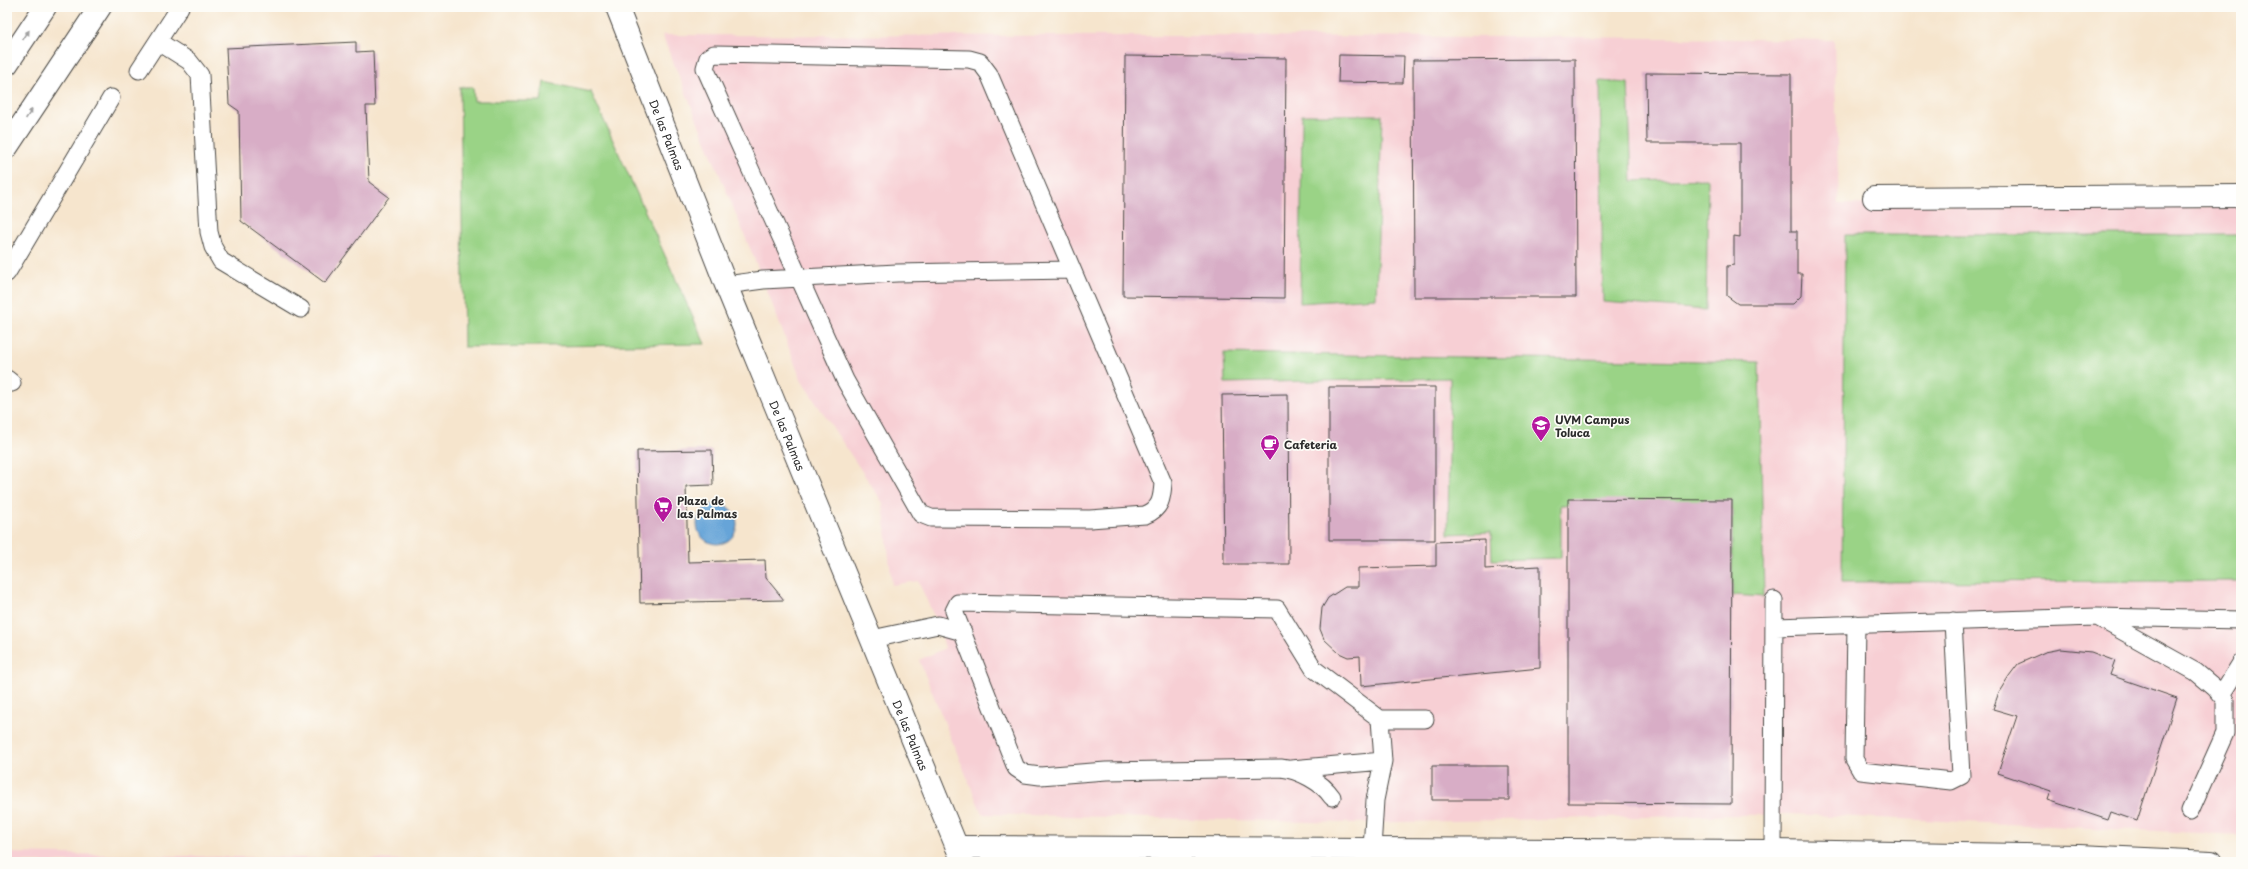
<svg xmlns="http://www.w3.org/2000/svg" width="2248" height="869" font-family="'Playpen Sans',sans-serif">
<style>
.built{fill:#f7cfd4}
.green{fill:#9ad386;stroke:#627f58}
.water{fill:#66a4d8;stroke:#486882}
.building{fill:#d8adc6}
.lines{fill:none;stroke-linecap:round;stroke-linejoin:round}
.service-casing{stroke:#494743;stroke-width:19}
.minor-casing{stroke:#494743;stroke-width:24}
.tertiary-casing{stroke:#494743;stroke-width:24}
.secondary-casing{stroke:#494743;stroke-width:24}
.trunk-casing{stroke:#494743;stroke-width:24}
.service{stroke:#fff;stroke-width:17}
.minor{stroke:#fff;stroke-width:22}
.tertiary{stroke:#fff;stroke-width:22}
.secondary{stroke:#fff;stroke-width:22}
.trunk{stroke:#fff;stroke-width:22}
.oneway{fill:#a0a0a0}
.labels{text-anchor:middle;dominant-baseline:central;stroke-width:3.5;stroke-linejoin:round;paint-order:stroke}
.street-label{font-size:11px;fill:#2b2b2b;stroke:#fdfcf7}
.poi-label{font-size:11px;font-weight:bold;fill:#2b2b2b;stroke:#fdfcf7;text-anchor:start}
</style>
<rect width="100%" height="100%" fill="#fdfcf7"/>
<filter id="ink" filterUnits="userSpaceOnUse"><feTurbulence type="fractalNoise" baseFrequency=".025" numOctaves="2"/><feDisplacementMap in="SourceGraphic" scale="8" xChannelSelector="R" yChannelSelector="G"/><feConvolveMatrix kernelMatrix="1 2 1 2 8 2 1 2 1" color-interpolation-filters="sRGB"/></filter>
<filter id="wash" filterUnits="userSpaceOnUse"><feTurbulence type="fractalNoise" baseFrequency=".012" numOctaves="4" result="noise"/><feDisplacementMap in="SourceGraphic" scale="16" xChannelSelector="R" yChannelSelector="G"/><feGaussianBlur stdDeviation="0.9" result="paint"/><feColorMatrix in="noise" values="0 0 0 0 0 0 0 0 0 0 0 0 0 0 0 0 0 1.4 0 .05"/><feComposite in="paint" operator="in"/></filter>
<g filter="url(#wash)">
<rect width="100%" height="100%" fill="#f6e5cd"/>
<!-- built -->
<path class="built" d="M662,35L1567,37L1834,40L1839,204L2241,207V835L1790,814L1350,823L982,814L919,660L945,648L938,625L918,581L892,585L883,503L801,380L763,280Z
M7,853L539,862H7Z"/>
<!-- green -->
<path class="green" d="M1600,81L1628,83L1632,181L1708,179L1706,310L1603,302Z
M544,82L591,92L705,344L464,347L460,87H473L474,101H541Z
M1302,115H1382L1376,298L1300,303Z
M1845,235H2241V581L1842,582Z
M1224,353L1759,362L1764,597L1732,595V500L1561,505V558L1492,560L1491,532L1448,534L1450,378L1225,383Z"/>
<!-- water -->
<path class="water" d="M697 524a20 20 0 1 1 40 0a20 20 0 1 1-40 0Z"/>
<g id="blocks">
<!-- building -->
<path class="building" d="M356,42V52L373,51L375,106H366L369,182L389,197L325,283L241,221L239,111L229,104L226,48Z
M1339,55L1404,56L1403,83L1338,82Z
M1125,56L1286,58L1284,298L1123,296Z
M1575,59L1576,297H1414L1413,60Z
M1646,73L1791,74V231H1797V274H1802L1801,296L1793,304H1738L1727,296V266L1734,265V236L1740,237V143H1647Z
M1329,387H1435V540H1329Z
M1288,394L1289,564H1224L1222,395Z
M712,450L713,485L686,486L688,562L765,560L766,578L784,600L640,603L637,451Z
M1568,499L1732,500L1731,804L1568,803Z
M1485,540V569L1540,566V668L1361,686L1360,656L1348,657L1339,653L1324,639L1320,629L1322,608L1328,598L1345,587H1358V568L1436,566V542Z
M2061,649L2091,652L2115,661L2110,675L2177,698L2137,821L2111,812L2108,820L2048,800L2051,791L1998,773L2017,716L1993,709L1999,692L2009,676L2018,664L2045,652Z
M1432,766H1509V800H1432Z"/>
</g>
</g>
<g filter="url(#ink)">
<use href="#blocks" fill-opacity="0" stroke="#494743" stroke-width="1"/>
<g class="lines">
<!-- service casing -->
<g class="service-casing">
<path id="service" d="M159,42L189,61L200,75L209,232L213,247L221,261L301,309
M714,54L969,59L980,62L989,74L1163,483C1162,498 1161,509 1145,515L1090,519L931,518L921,514L845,380L705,68L708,58Z
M139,70L180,7
M7,273L111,98
M726,285L763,280L897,273L1072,270
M7,379L12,383
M2099,618L2196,672L2215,688L2225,700V733L2190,811
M1856,624L1854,759L1861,771L1951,781L1961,776L1953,621
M1775,627L2096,617L2241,620
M872,639L938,625L963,632
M2221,695L2241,663
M1291,769L1383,761
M1332,797C1322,782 1299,770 1281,768L1106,771L1040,776L1025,774L1016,768L954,611L958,603L1277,609L1314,669L1380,719H1425
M1372,849L1375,800L1383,761L1380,719
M1773,851L1774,600"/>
</g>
<!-- minor casing -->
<g class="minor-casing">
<path id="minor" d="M1874,198L2241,196
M957,847L1773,851L2079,856L2211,862"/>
</g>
<!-- tertiary casing -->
<g class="tertiary-casing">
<g id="tertiary">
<path id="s1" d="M617,7L726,285L963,862"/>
</g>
</g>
<!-- secondary casing -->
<g class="secondary-casing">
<path id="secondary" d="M7,147L100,7"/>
</g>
<!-- trunk casing -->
<g class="trunk-casing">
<path id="trunk" d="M7,64L45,7"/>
</g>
<!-- service -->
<use href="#service" class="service"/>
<!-- minor -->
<use href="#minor" class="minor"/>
<!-- tertiary -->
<use href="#tertiary" class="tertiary"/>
<!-- secondary -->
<use href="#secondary" class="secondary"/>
<!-- trunk -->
<use href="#trunk" class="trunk"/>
</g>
<!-- one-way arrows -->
<defs><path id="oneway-solid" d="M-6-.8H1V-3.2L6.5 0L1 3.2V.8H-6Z"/></defs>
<g class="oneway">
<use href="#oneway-solid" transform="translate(26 35) rotate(-56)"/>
<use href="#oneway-solid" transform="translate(29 114) rotate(-56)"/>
</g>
</g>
<!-- icons -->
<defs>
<g id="school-pin" transform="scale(1)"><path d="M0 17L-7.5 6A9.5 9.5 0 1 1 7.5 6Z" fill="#b5179e" stroke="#fdfcf7"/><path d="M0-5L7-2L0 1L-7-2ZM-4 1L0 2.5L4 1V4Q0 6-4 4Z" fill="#fff"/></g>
<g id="cafe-pin" transform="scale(1)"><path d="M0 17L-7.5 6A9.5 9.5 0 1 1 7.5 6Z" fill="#b5179e" stroke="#fdfcf7"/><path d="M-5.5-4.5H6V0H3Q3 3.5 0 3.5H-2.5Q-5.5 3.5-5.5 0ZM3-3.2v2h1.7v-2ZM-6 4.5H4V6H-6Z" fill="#fff"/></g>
<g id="supermarket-pin" transform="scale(1)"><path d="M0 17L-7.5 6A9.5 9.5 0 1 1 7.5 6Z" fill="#b5179e" stroke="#fdfcf7"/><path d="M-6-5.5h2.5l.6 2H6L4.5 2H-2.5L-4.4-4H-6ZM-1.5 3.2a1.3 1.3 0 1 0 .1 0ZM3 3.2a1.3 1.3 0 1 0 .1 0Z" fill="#fff"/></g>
</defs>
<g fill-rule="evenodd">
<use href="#school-pin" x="1541" y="425"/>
<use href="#cafe-pin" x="1270" y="444"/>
<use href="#supermarket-pin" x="663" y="506"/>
</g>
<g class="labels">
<!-- street labels -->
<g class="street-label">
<text stroke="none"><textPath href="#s1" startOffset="137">De las Palmas</textPath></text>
<text stroke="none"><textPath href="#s1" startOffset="461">De las Palmas</textPath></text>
<text stroke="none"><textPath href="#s1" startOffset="785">De las Palmas</textPath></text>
</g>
<!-- poi labels -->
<g class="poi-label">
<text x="1555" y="419">UVM Campus<tspan x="1555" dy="13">Toluca</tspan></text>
<text x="1284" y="444">Cafeteria</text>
<text x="677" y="500">Plaza de<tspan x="677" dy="13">las Palmas</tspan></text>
</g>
</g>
<!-- margin -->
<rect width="2248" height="869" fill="none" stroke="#fdfcf7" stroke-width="24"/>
</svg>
